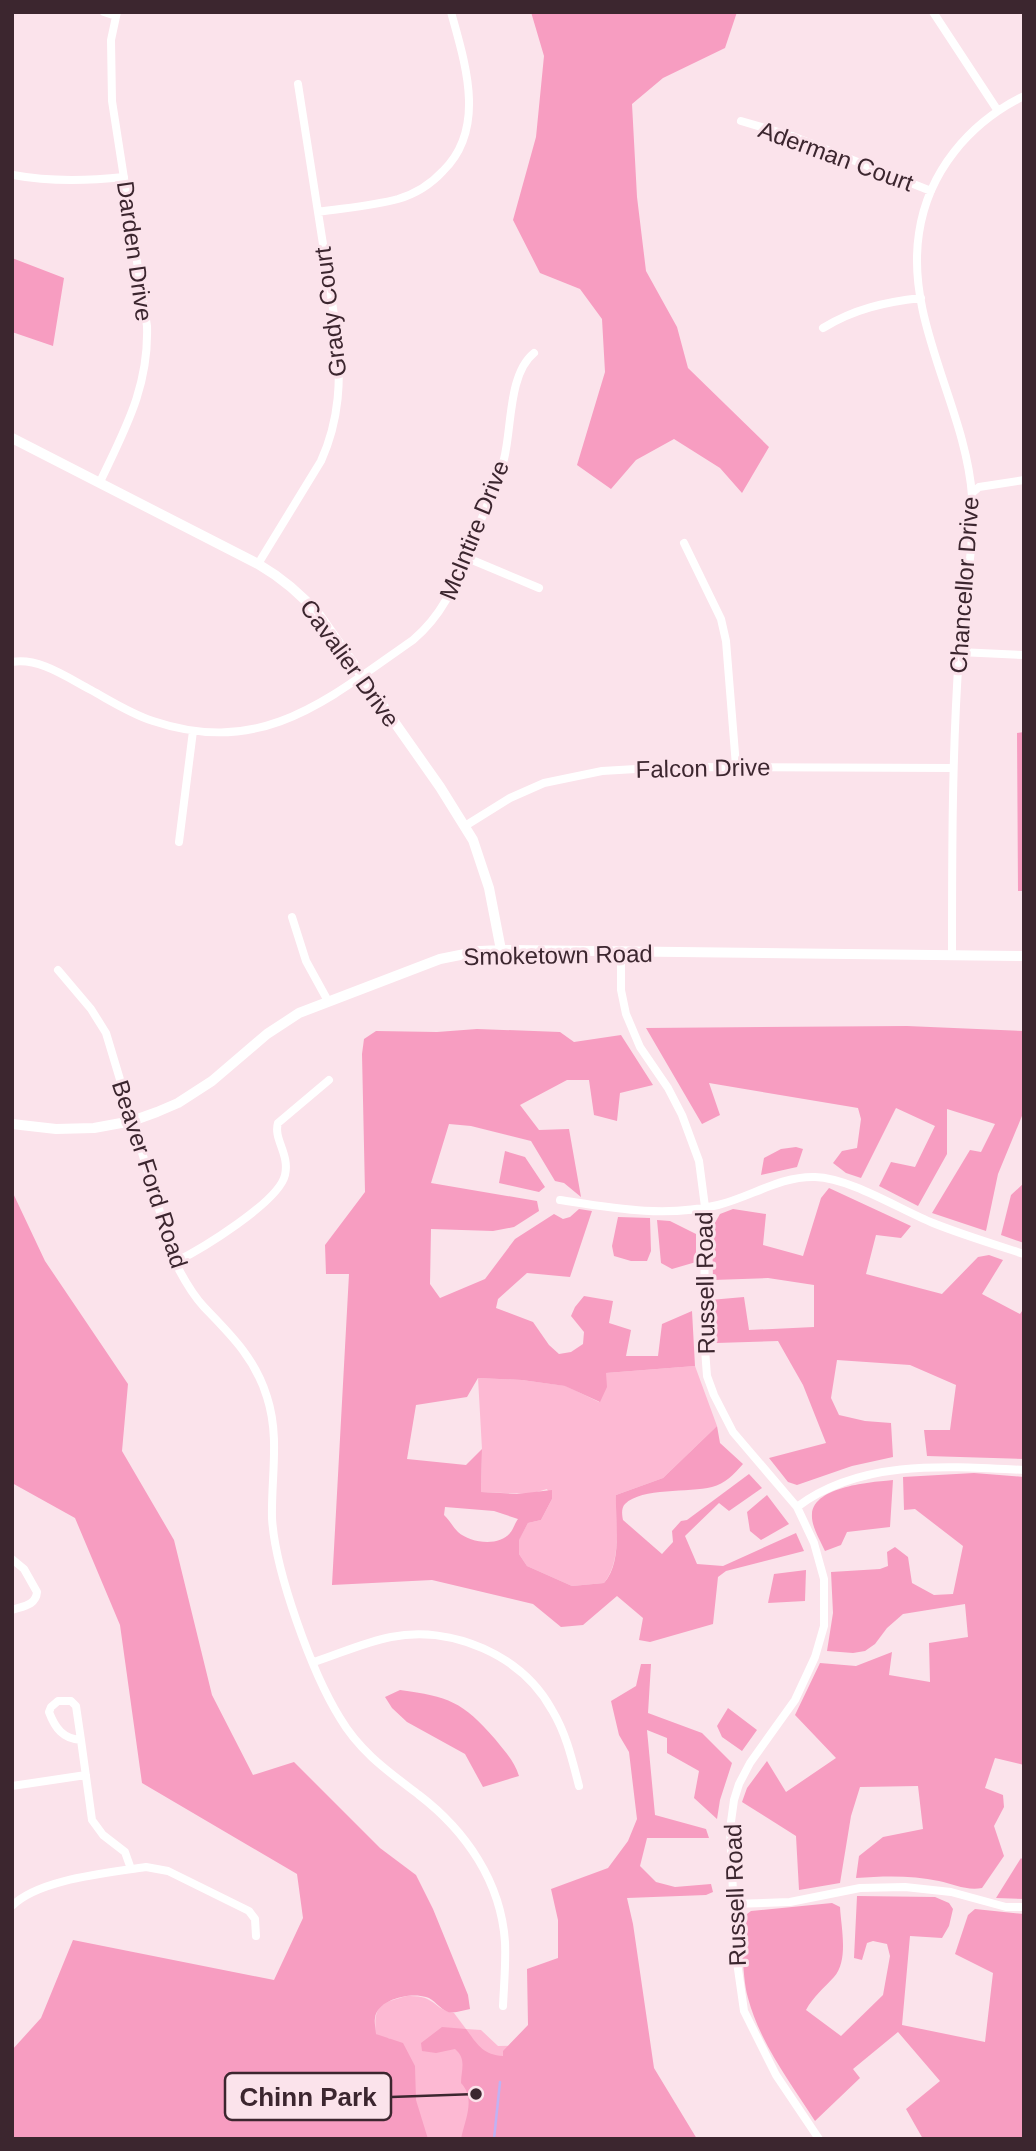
<svg xmlns="http://www.w3.org/2000/svg" width="1036" height="2151" font-family="Arial,sans-serif">
<style>
.green{fill:#fdb9d3}
.forest{fill:#f79dc1;fill-rule:evenodd}
.lines{fill:none;stroke-linecap:round;stroke-linejoin:round}
.stream{stroke:#c0b2f3;stroke-width:2.5}
.street{stroke:#fff;stroke-width:8}
.secondary{stroke:#fff;stroke-width:10}
.labels{text-anchor:middle;dominant-baseline:central;stroke-width:6;stroke-linejoin:round;paint-order:stroke}
.street-label{font-size:24px;fill:#3c262f;stroke:#fbe3eb}
.leader{fill:none;stroke:#3c262f;stroke-width:2.5}
.callout-dot{fill:#3c262f;stroke:#fbe3eb;stroke-width:2.5}
.callout{fill:#fbe3eb;stroke:#3c262f;stroke-width:2.5}
.callout-label{font-size:26px;text-anchor:middle;font-weight:bold;fill:#3c262f}
</style>
<rect width="100%" height="100%" fill="#fbe3eb"/>
<!-- green -->
<path class="green" d="M695,1366L717,1426L663,1478L616,1495C616,1523 622,1561 604,1583L572,1586L527,1566L519,1554V1539L528,1523L541,1520L552,1499L547,1489L530,1494L481,1492L482,1449L478,1378L522,1380L566,1386L599,1402L606,1373Z
M407,1996C437,1995 432,2009 454,2013L466,2029L481,2030L498,2046L635,2042L692,2139H276L390,2038H382L376,2034C373,2006 380,2003 407,1996Z"/>
<!-- forest -->
<path class="forest" d="M531,12H737L725,48L663,78L632,104L637,197L646,271L677,327L688,368L769,447L742,493L720,468L674,439L636,460L611,489L577,465L605,372L602,319L580,289L540,273L513,220L536,137L544,56Z
M12,258L64,278L53,346L12,332Z
M1024,732V891H1018L1017,733Z
M907,1026L1024,1031V1111L998,1174L986,1231L932,1213L970,1150L981,1152L995,1124L947,1109V1154L918,1206L879,1186L891,1162L915,1167L935,1126L896,1108L861,1178L846,1173L833,1163L842,1151L857,1148L861,1119L858,1108L709,1083L720,1115L702,1124L646,1028Z
M477,1029L560,1032L574,1042L621,1035L653,1085L620,1093L617,1121L594,1115L589,1080H567L520,1105L539,1130L569,1129L581,1197L564,1183L555,1181L531,1141L471,1126L449,1124L431,1183L537,1201L539,1211L514,1227L493,1231L431,1229L430,1284L440,1298L485,1279L515,1239L554,1214L563,1219L570,1217L579,1209L592,1211L570,1277L527,1273L498,1299L496,1308L533,1322L549,1345L559,1354L571,1352L583,1344L584,1332L571,1316L575,1307L584,1296L613,1301L609,1323L631,1330L626,1356H658L662,1324L692,1311L695,1366L606,1373L607,1387L600,1402L565,1386L522,1380L478,1378L467,1397L416,1405L407,1459L466,1465L482,1449L481,1492L517,1494L552,1490V1499L541,1520L528,1523L519,1540V1554L527,1566L572,1586L604,1583C623,1562 615,1522 616,1495L663,1478L717,1426L720,1443L743,1464C734,1474 725,1484 712,1487C689,1493 642,1487 625,1504C621,1508 622,1515 623,1520L662,1554L673,1542L672,1531L681,1521L687,1520L749,1474L762,1488L729,1511L719,1503L685,1536L697,1564L723,1566L796,1533L804,1551L726,1571L718,1577L713,1624L650,1642L639,1640L643,1618L617,1596L583,1625L561,1627L533,1604L432,1580L332,1585L349,1274H326L325,1245L365,1192L362,1054L364,1039L376,1031L437,1032ZM445,1507L494,1511L518,1519C515,1523 513,1530 510,1533C499,1547 470,1543 458,1532C453,1527 450,1521 444,1515Z
M796,1147L803,1149L797,1167L761,1175L764,1158L781,1149Z
M505,1151L525,1157L545,1187L539,1192L499,1183Z
M1024,1183V1243L1001,1235L1011,1195Z
M829,1188L911,1226L901,1238L876,1235L866,1274L942,1294L978,1257L989,1255L1003,1260L982,1294L1020,1314L1024,1308V1459L927,1456L924,1430H950L956,1385L910,1365L837,1360L831,1398L839,1415L865,1421L891,1423L893,1457L852,1466L797,1485L788,1482L769,1458L826,1443L803,1385L778,1341L716,1343L710,1300L744,1297L749,1330L814,1327V1285L768,1278L713,1280L712,1228L720,1214L733,1209L766,1214L763,1245L803,1256L821,1198Z
M12,1191L45,1261L128,1384L122,1451L174,1540L212,1695L253,1775L294,1762L380,1848L416,1875L433,1909L468,1995L470,2009C463,2010 455,2014 448,2012C440,2009 434,1999 426,1997C411,1992 377,1999 375,2018C374,2023 376,2029 376,2034L403,2043L415,2066L416,2100L428,2139H12V2050L41,2018L73,1940L274,1980L303,1918L297,1874L142,1783L120,1625L75,1518L12,1483Z
M618,1217L650,1218L651,1251L647,1261H631L614,1256L612,1246Z
M657,1220L670,1221L696,1234V1262L672,1269L661,1263Z
M974,1473L1024,1477V1765L995,1758L985,1788L1003,1795L1004,1807L994,1826L1004,1856L982,1888C967,1891 953,1884 939,1881C912,1875 883,1876 856,1878L859,1856L883,1837L923,1829L918,1786L860,1787L851,1816L840,1883L799,1890L796,1836L742,1802L747,1788L767,1761L786,1792L836,1758L795,1715L820,1663L856,1666L892,1652L889,1675L930,1682L929,1643L968,1637L965,1604L903,1614L887,1628L875,1644L865,1651L853,1653L827,1651L833,1613L831,1572L880,1569L888,1566L887,1552L895,1547L908,1557L912,1583L934,1595L953,1594L963,1546L915,1509L904,1510L903,1477Z
M893,1480L890,1527L847,1532L841,1545L825,1551C820,1540 811,1526 812,1514C814,1486 872,1482 893,1480Z
M767,1495L789,1524L761,1540L750,1531L747,1512Z
M806,1570L805,1601L768,1603L774,1574Z
M641,1664H651L648,1713L702,1733L732,1763L720,1800L717,1819L694,1798L699,1771L667,1753V1738L647,1730L655,1815L706,1829L709,1838H647L640,1866L656,1882L675,1887L711,1884L713,1892L706,1895L627,1898L633,1924L654,2068L697,2139H461C465,2119 476,2099 461,2083C461,2070 467,2059 455,2049L436,2053L422,2051L421,2043L442,2027L466,2029C477,2044 483,2055 503,2056V2051L528,2025L527,1969L558,1958V1920L551,1889L608,1868L628,1841L637,1819L629,1752L619,1735L611,1701L636,1686Z
M400,1690C449,1697 462,1701 495,1739C505,1752 514,1760 519,1776L483,1787L465,1754L407,1722L392,1708L385,1697Z
M728,1708L757,1730L742,1751L722,1737L717,1726Z
M1021,1858L1024,1861V1899L996,1898Z
M857,1896L935,1897L949,1903L953,1909L949,1926L942,1938L910,1936L902,2025L985,2042L993,1973L955,1954L968,1915L975,1909L1024,1914V2139H923L906,2109L940,2081L898,2032L853,2069L860,2078L815,2121C790,2082 760,2043 748,1998C744,1984 744,1969 742,1955C740,1940 735,1921 751,1911L832,1903L840,1907C841,1927 849,1960 834,1977C824,1988 813,1997 806,2010L841,2036L883,1995L890,1956L887,1944L873,1941L867,1943L862,1960L854,1958Z"/>
<g class="lines">
<!-- stream -->
<path class="stream" d="M494,2139L500,2082"/>
<!-- street -->
<path class="street" d="M104,12L116,16
M933,12L998,111
M741,121L792,136L931,191
M13,175C51,182 86,181 124,177
M318,212C344,208 372,206 398,199C415,194 431,184 443,171C487,128 465,63 451,12
M823,328C854,309 885,302 921,298
M100,482C125,429 149,387 147,326L112,101L111,40L117,12
M972,493L979,487L1024,480
M684,543L721,619L726,641L736,766
M465,557L539,588
M258,564L321,461C340,419 341,379 337,334L298,84
M959,652L1024,655
M12,662C39,657 68,678 91,690C111,701 131,714 153,721C263,758 328,699 413,640C449,609 457,576 475,534C485,510 497,485 504,459C512,428 508,374 534,353
M465,826L510,798L544,783L602,771L670,767L953,768
M179,842L193,731
M292,917L306,961L328,1001
M621,953V990L626,1014L640,1047L668,1088L682,1115L699,1161L705,1207L704,1336L707,1376L714,1395L733,1432L797,1507L814,1543L824,1579V1626L815,1657L795,1700L750,1763L739,1784L734,1800L730,1829L736,1955L744,2011L776,2075L819,2139
M952,955C952,854 952,754 959,654C962,601 976,548 972,496C966,408 905,322 919,233C928,172 969,123 1024,96
M58,970L91,1009L106,1033L175,1262C183,1278 192,1294 204,1307C231,1335 255,1358 267,1397C280,1437 271,1477 272,1518C275,1571 312,1673 340,1718C360,1752 389,1772 419,1795C466,1831 501,1882 505,1942C506,1963 504,1984 503,2006
M560,1200C612,1208 665,1218 718,1205C751,1197 780,1176 815,1177C850,1178 899,1209 933,1223C963,1235 993,1244 1024,1254
M175,1262C200,1250 279,1202 285,1175C290,1154 273,1139 278,1123L329,1080
M797,1507C860,1459 948,1466 1024,1470
M12,1559L24,1569L37,1592C36,1605 24,1606 12,1610
M314,1662C339,1654 365,1642 391,1637C452,1625 522,1655 552,1710C566,1733 572,1759 579,1786
M58,1701H71L76,1706L81,1740C63,1739 55,1728 49,1712L51,1707Z
M81,1740L92,1820L103,1835L125,1852L131,1869
M12,1786L86,1775
M733,1904L790,1902L860,1888L905,1887L951,1892L1006,1907H1024
M12,1906C39,1879 108,1873 146,1867L168,1871L249,1911L255,1919L256,1936"/>
<!-- secondary -->
<path class="secondary" d="M12,438L258,564C282,578 301,594 319,615L440,787L473,840L489,888L501,950
M12,1124L56,1129L94,1128L132,1121L157,1112L178,1103L212,1081L267,1034L299,1013L440,959L480,951L501,950L1024,956"/>
</g>
<g class="labels">
<!-- street labels -->
<g class="street-label">
<text transform="translate(836 156) rotate(20)">Aderman Court</text>
<text transform="translate(135 251) rotate(82)">Darden Drive</text>
<text transform="translate(330 312) rotate(-97)">Grady Court</text>
<text transform="translate(474 530) rotate(-68)">McIntire Drive</text>
<text transform="translate(964 585) rotate(-86)">Chancellor Drive</text>
<text transform="translate(350 663) rotate(54)">Cavalier Drive</text>
<text transform="translate(703 768) rotate(-1)">Falcon Drive</text>
<text transform="translate(558 955) rotate(-1)">Smoketown Road</text>
<text transform="translate(150 1174) rotate(72)">Beaver Ford Road</text>
<text transform="translate(705 1283) rotate(-91)">Russell Road</text>
<text transform="translate(735 1895) rotate(-92)">Russell Road</text>
</g>
</g>
<!-- callouts -->
<path class="leader" d="M476 2094L391 2097"/>
<circle class="callout-dot" cx="476" cy="2094" r="7"/>
<rect class="callout" x="225" y="2073" width="166" height="47" rx="7"/>
<g class="callout-label">
<text x="308" y="2106">Chinn Park</text>
</g>
<!-- border -->
<rect width="1036" height="2151" fill="none" stroke="#3c262f" stroke-width="28"/>
</svg>
